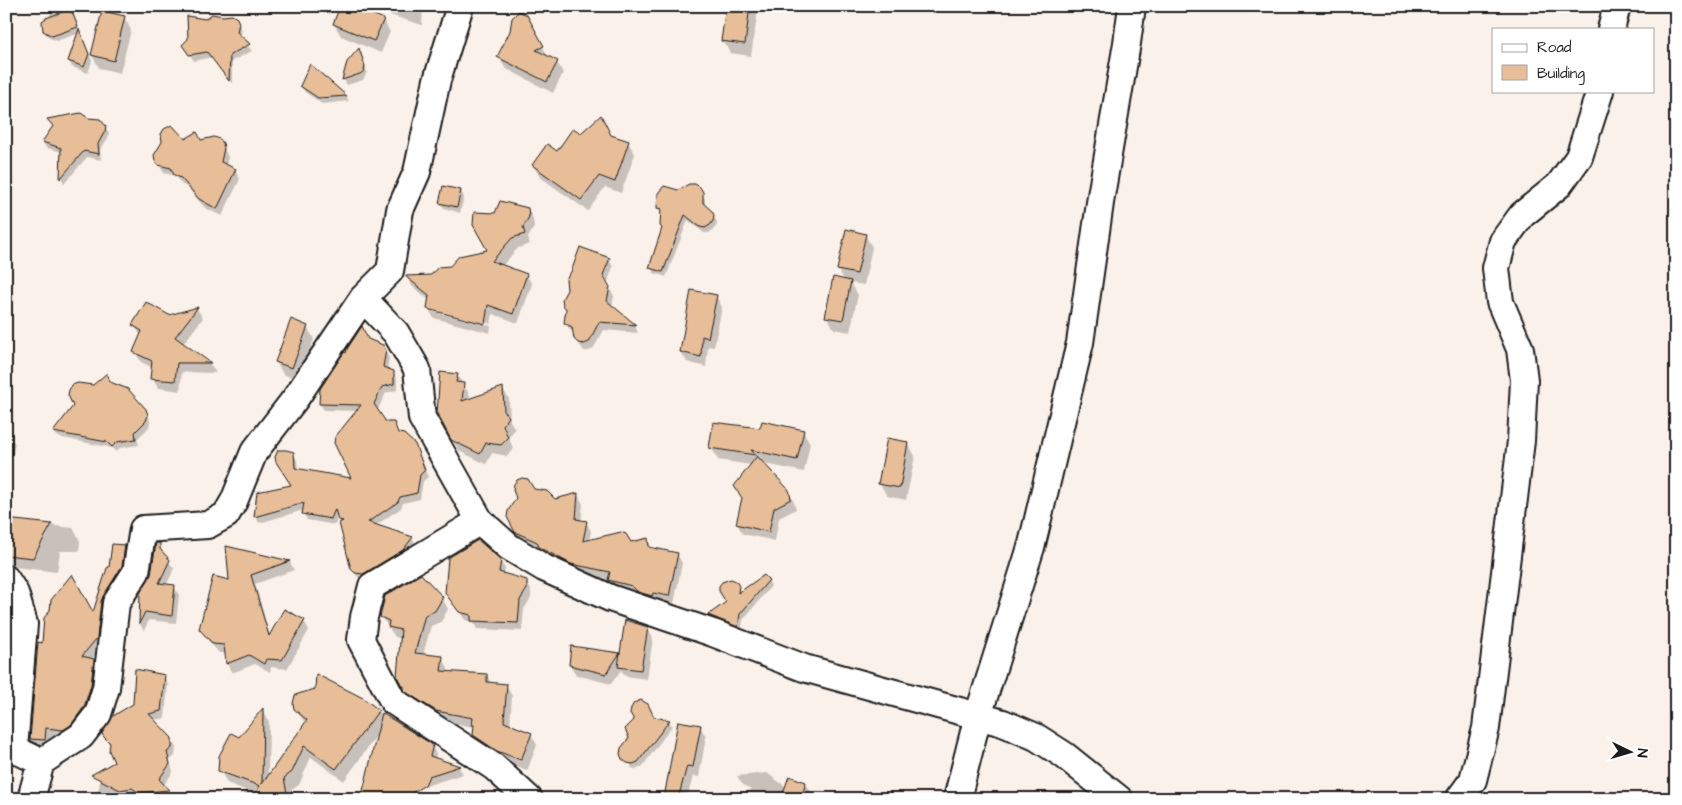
<svg xmlns="http://www.w3.org/2000/svg" width="1682" height="805" font-family="'Architects Daughter',sans-serif">
<style>
.shadow{fill:#0003}
.building{fill:#e8be98;stroke:#1c1c1c}
.lines{fill:none;stroke-linecap:round;stroke-linejoin:round}
.street-casing{stroke:#1c1c1c;stroke-width:30}
.street{stroke:#fff;stroke-width:26}
</style>
<rect width="100%" height="100%" fill="#faf2ea"/>
<filter id="ink" filterUnits="userSpaceOnUse"><feTurbulence type="fractalNoise" baseFrequency=".02" numOctaves="2"/><feDisplacementMap in="SourceGraphic" scale="10" xChannelSelector="R" yChannelSelector="G"/><feConvolveMatrix kernelMatrix="1 2 1 2 8 2 1 2 1" color-interpolation-filters="sRGB"/></filter>
<g filter="url(#ink)">
<!-- shadow -->
<path class="shadow" d="M50,6H68L74,16L92,61L88,73L72,67L69,61L78,36L77,34L56,41L48,37L44,31V22L54,10Z
M388,6H423L422,25L390,15L386,9Z
M727,6H755L758,11L751,56L730,53L723,41Z
M526,16L549,58L557,62L563,73L553,93L505,68L499,57Z
M124,17L131,30L120,73L99,68L92,55Z
M236,19L242,30L240,37L252,51L232,61V84L212,57L194,61L184,45L205,20Z
M383,20L390,32L381,53L341,36L334,24Z
M359,50L367,72L363,80L347,85L344,80L348,62Z
M311,66L346,96L349,101L322,104L305,92L301,86Z
M88,119L105,127L109,133L108,138L100,150L101,160L87,157L64,184L62,179V152L46,148L43,142Z
M581,134L611,137L628,142L635,154L621,193L605,187L588,211L540,177L533,165L558,153Z
M185,141L222,144L228,157L226,166L235,170L240,179L222,216L205,208L187,187L181,184L176,176L164,173L156,160Z
M699,188L705,199V207L711,212L717,222L716,227L709,233H704L688,220L666,277L654,273L651,267L663,229L662,214L658,208L678,192Z
M461,191L464,197L460,213L444,208L440,203Z
M528,209L533,219L534,227L528,238L530,244L518,248L502,266L526,275L532,284L518,323L493,314L491,324L433,309V312L491,326V325L490,333L434,318L428,308L429,300L412,286L407,278L431,276L489,251L496,215Z
M865,235L872,247L864,285L851,283L858,295L850,332L834,329L827,316L845,281L838,269Z
M609,259L613,267L607,284L614,296L612,307L635,326L638,333L604,330L593,349L589,351H584L575,338L574,333L570,330L565,322Z
M716,296L722,307L714,347L708,346L706,367L687,362L681,352Z
M197,309L203,318L183,344L210,364L216,373L182,372L180,391L158,388L152,378L153,368L141,362L135,352L141,336L134,325Z
M307,327L314,339L299,380L283,374L276,362Z
M362,328L369,341L382,346L389,358L387,370L393,372L397,379V390L386,393L377,411L385,423H393L399,435L418,453L428,477L423,481L420,499L403,503L401,508L375,526L412,538L416,544L406,556L367,581L360,580L352,569L341,523L338,517L335,525L307,520L303,513L304,510L259,523L256,517L258,493L292,486L293,453L297,460L298,470L353,480L357,411L324,410L320,404Z
M107,375L111,384L145,410L149,416L150,422L149,427L137,439L139,445L120,448L116,452L112,448L58,437L54,432L94,387Z
M457,375L470,395L469,400L503,389L509,399L510,421L515,429L509,437L513,449L507,456L492,453L486,464L459,451L438,413Z
M761,430L803,431L810,443L804,472L761,463L788,491L794,502L796,509L779,518L775,541L743,534L737,524L751,465L718,460L711,447Z
M12,439L15,444L9,464L6,468V440Z
M908,443L915,456L906,500L887,496L880,484Z
M533,490L555,501L578,495L583,504L581,521L586,522L591,531L589,541L631,543L647,539L652,548L677,554L682,563L674,604L615,588L610,580L577,572L545,556L542,550L521,541L516,531Z
M6,520L73,528L80,541L79,551H60L57,572L6,566Z
M159,544L164,555L174,569L166,586H174L179,595L176,623L149,620L144,631L140,624L142,593L152,575Z
M124,546L130,556L101,648L91,660H93L99,669L96,695L69,738L51,737L50,749L36,748L31,739L43,644L93,615Z
M227,547L290,562L294,570L255,584L270,636L304,621L309,630L287,669L271,667L270,672L255,664L232,673L227,664L226,653H219L206,638L200,629L230,582Z
M500,560L505,569L504,575L526,581L531,590V598L524,609L522,631L477,629L473,622L465,620L446,592Z
M768,580L771,586L743,620L741,632L712,621L709,616L727,603L735,582L741,593Z
M442,598L448,609L441,622L431,626L423,655L442,657L448,668V673L487,675L491,684L506,685L512,696L510,726L531,734L537,745L527,771L505,762L481,746L474,735L475,727L443,722L412,702L398,675L402,639L395,637L381,616Z
M647,628L653,638L647,679L625,676L621,670L611,684L576,675L570,665L572,648L621,654Z
M164,677L168,684L165,718L154,720L171,739L176,747L175,756L170,760L173,772L163,786L170,796L168,799H143L136,795L117,799H99L97,795L103,769L116,763L111,746L104,736Z
M295,709L378,711L382,718L432,746L436,754L435,759L459,767L463,774L385,799L379,732L344,781L311,757L299,785L290,791L292,799H241L245,790L227,783L220,770L240,739L263,710L269,722L268,776L306,724Z
M654,718L669,721L672,726L642,767L637,769L631,768L627,764L631,768L632,766L623,758L630,738Z
M700,726L706,737L699,777L693,776L687,799H666Z
M767,773L786,787L789,778L806,783L811,792L808,799H743L751,790L742,784L737,776Z"/>
<!-- building -->
<path class="building" d="M340,6H353L384,19L374,41L333,24Z
M726,6H750L745,44L721,41Z
M71,9L78,27L52,36L43,31L42,21L46,18Z
M102,11L125,16L114,61L91,55Z
M519,11L527,15L544,46L536,50L558,61L547,82L497,57L510,31L512,18Z
M212,14L223,16L232,15L237,18L239,23L237,32L250,44L230,55L229,81L207,52L189,55L182,45L188,39L187,16L205,19Z
M79,29L89,54L84,67L68,61Z
M359,48L365,66L364,71L360,74L342,80L347,62Z
M310,64L347,96L318,98L300,86Z
M81,113L88,118L100,119L106,126L105,131L98,144L99,154L84,151L60,179L61,148L42,142L53,126L47,119Z
M601,115L611,135L629,141L615,182L599,176L581,200L532,165L547,144L557,151L573,128L581,133Z
M172,125L185,139L197,132L201,140L214,137L220,139L223,143L224,148L221,162L236,169L217,209L199,199L181,178L174,175L171,168L158,165L155,161L154,155L162,142L161,134L164,129Z
M689,184H695L700,187L703,192V203L712,211L714,215L713,221L710,225L705,228L700,227L685,215L663,272L649,268L662,228L660,226L661,209L657,208L658,193L664,186L678,190Z
M443,186L461,190L457,207L439,203Z
M500,201L528,208L529,217L523,227L525,234L512,238L492,261L527,274L513,314L488,305L485,324L427,309L429,295L405,276L431,275L438,267L450,266L459,256L487,250L473,225L474,212L495,213Z
M846,229L866,234L857,274L837,270Z
M580,247L610,258L603,275L610,287L607,301L636,325L599,322L589,342L584,344L578,343L574,339L572,327L564,323L566,309L563,305L562,299L567,290L566,279L571,272Z
M833,277L851,281L843,320L825,317Z
M691,290L717,295L708,338L702,336L701,357L680,352Z
M146,302L169,315L198,307L175,337L211,363H177L175,381L150,379L152,361L133,352L142,331L132,325Z
M291,319L308,326L292,368L275,362Z
M362,326L368,339L383,345L386,350L383,367L394,371V384L382,387L374,404L386,422H394L398,433L404,434L415,444L425,470L420,475L417,493L400,497L398,502L368,522L413,537L403,550L363,574L355,573L351,569L339,523L343,521L338,520L335,509L331,519L302,514L304,503L254,517L257,492L291,485L276,462L275,457L278,450H286L294,452L295,468L351,478L334,443L335,437L361,405L319,404L320,389L344,352L346,353L347,349Z
M440,372L458,374L456,382L464,383L462,401L503,387L504,411L509,417L503,425L508,438L501,445L486,443L480,454L451,440L437,413Z
M107,373L110,382L128,389L146,409L148,415L146,421L135,432L136,439L117,442L112,447L107,442L53,432L73,406L68,395L69,390L72,385L78,383L93,385Z
M762,421L804,430L797,460L751,450L756,455L709,448L713,422L760,428Z
M887,438L908,442L900,488L878,484Z
M757,456L789,490L791,499L774,508L769,532L736,524L742,498L734,486Z
M522,478L528,479L534,489L547,491L555,499L578,493L576,519L587,521L583,541L621,532L626,534L631,542L648,538L649,547L678,553L669,596L653,593L652,596L638,592L632,586L608,580L610,572L571,564L539,547L537,542L515,532L507,517L508,511L516,498L513,490L514,484L517,480Z
M6,519L52,524L33,558L6,555Z
M478,540L501,560L499,572L527,580V589L520,600L518,623L471,621V615L459,612L445,593L448,558Z
M156,543H160V549L170,560L159,583L175,585L172,616L145,612L139,624L140,593L151,575Z
M112,544L125,545L122,566L101,601L97,638L82,656L94,659L91,685L84,707L71,725L63,730L46,728L45,740L30,739L38,642L42,643L44,618L50,610L51,600L72,574L93,612L107,568L109,567Z
M226,546L290,561L251,575L269,636L284,609L305,620L282,660L266,659L264,664L249,655L226,664L224,645L213,644L199,629L213,576L229,580Z
M421,574L443,597L435,611L425,615L415,653L443,656L441,671L487,674V682L507,684L504,722L532,733L521,760L497,751L473,735L474,725H472L473,718L436,711L404,691V686H402L397,676L401,630L388,627L389,621L380,617L385,596Z
M764,575L769,580L740,614L738,627L708,615L726,602L719,591V586L722,582L731,579L736,581L739,586L738,593Z
M625,620L648,627L641,670L618,667L620,653L606,674L569,665L571,646L620,653Z
M135,669L165,675L161,711L149,714L172,738V748L167,752L170,764L159,779L169,790L139,793L132,788L120,790L91,775L114,762L109,751L110,743L103,736L102,733L113,716L133,704Z
M316,674L363,698L379,710L336,769L304,746L292,772L284,778L288,799L259,795L252,799L251,798L260,786L218,771L219,756L231,733L239,737L263,708L262,784L307,720L294,709L293,704L295,695L315,689Z
M641,700L648,704L654,717L670,720L638,762L633,764L627,763L622,759L620,754L621,748L629,738L625,729L634,720L630,713L631,708L634,703Z
M382,713L433,745L430,756L460,766L429,776L425,785L402,799H361Z
M678,721L701,725L693,767L687,766L678,799H667L664,798Z
M789,776L806,782L801,799H781Z"/>
<g class="lines">
<!-- street casing -->
<g class="street-casing">
<path id="street" d="M1611,29L1617,6
M363,298L396,333L417,369L422,418L480,521L509,547L544,568L610,598L713,633L804,668L1003,723L1036,737L1064,755L1119,799
M480,521L372,586L364,617L361,640L393,701L494,767L529,799
M6,579L15,593L24,624L14,749L41,762L31,799
M41,762L81,736L98,714L106,688L116,603L136,572L143,529L208,525L226,515L234,501L254,452L295,399L363,298L390,271L400,210L417,172L437,80L460,6
M957,799L978,716L1032,544L1080,343L1101,196L1127,43L1132,6
M1459,799L1473,780L1486,728L1521,441L1524,380L1520,349L1500,302L1496,268L1503,241L1522,215L1559,185L1579,157L1600,91"/>
</g>
<!-- street -->
<use href="#street" class="street"/>
</g>
</g>
<!-- margin -->
<rect width="1682" height="805" fill="none" stroke="#fff" stroke-width="25"/>
<rect x="12" y="12" width="1657" height="780" fill="none" stroke="#1c1c1c" stroke-width="2" filter="url(#ink)"/>
<!-- legend -->
<rect x="1492" y="28" width="162" height="65" fill="#ffffff" stroke="#a4a4a4"/>
<rect x="1502" y="44" width="25" height="8" fill="#ffffff" stroke="#a4a4a4"/>
<text x="1537" y="52" font-size="15" fill="#1c1c1c">Road</text>
<rect x="1502" y="65" width="25" height="15" fill="#e8be98" stroke="#a4a4a4"/>
<text x="1537" y="78" font-size="15" fill="#1c1c1c">Building</text>
<!-- north arrow -->
<g transform="translate(1630 752) rotate(95)" stroke="#ffffff" stroke-width="4" paint-order="stroke">
<path d="M0-4L9 19L0 12L-9 19Z" fill="#1c1c1c"/>
<text y="-8" font-size="14" font-weight="bold" text-anchor="middle" fill="#1c1c1c">N</text>
</g>
</svg>
